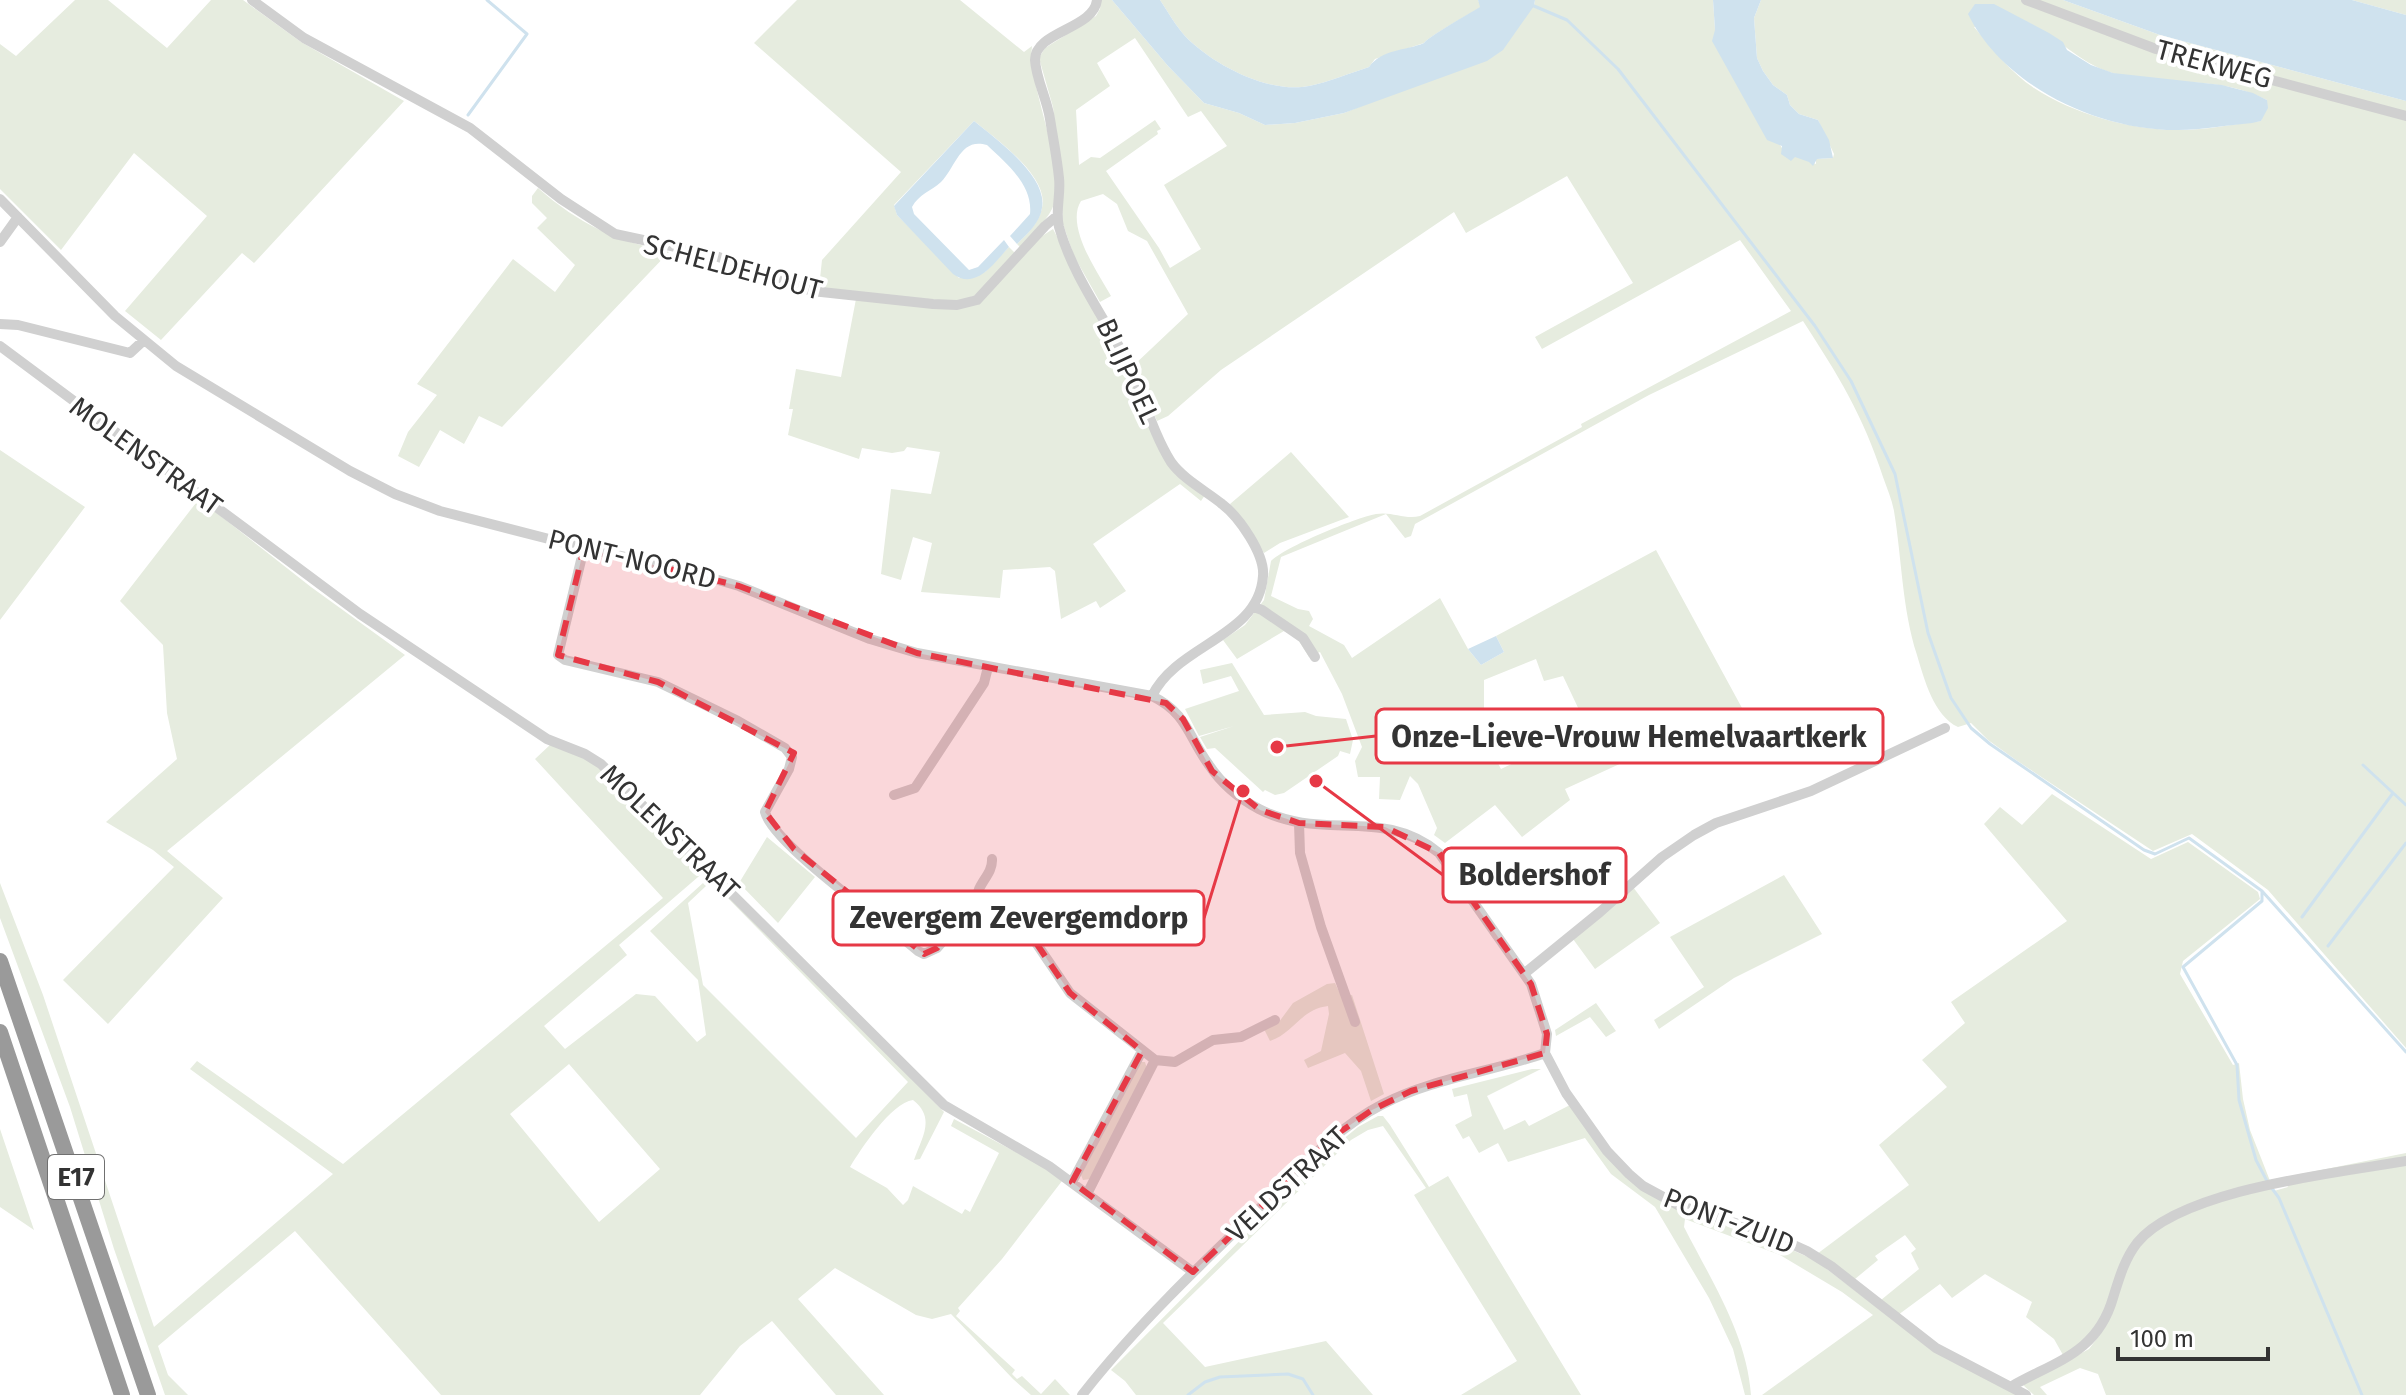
<svg xmlns="http://www.w3.org/2000/svg" width="2406" height="1395" font-family="'Fira Sans',sans-serif">
<style>
.green{fill:#e6ecdf;fill-rule:evenodd}
.water{fill:#cfe2ee}
.lines{fill:none;stroke-linecap:round;stroke-linejoin:round}
.stream{stroke:#cfe2ee;stroke-width:3}
.minor{stroke:#d0d0d0;stroke-width:10}
.highway{stroke:#9a9a9a;stroke-width:16}
.marked{fill:#e63946;fill-opacity:0.2;stroke:#e63946;stroke-width:6;stroke-dasharray:16 10;stroke-linejoin:round}
.labels{text-anchor:middle;dominant-baseline:central;stroke-width:8;stroke-linejoin:round;paint-order:stroke}
.shield{fill:#fff;stroke:#707070;stroke-width:2}
.shield-label{font-size:26px;font-weight:bold;fill:#333}
.street-label{font-size:28px;fill:#333;stroke:#fff}
.leader{fill:none;stroke:#e63946;stroke-width:3}
.callout-dot{fill:#e63946;stroke:#fff;stroke-width:3}
.callout{fill:#fff;stroke:#e63946;stroke-width:3}
.callout-label{font-size:30px;text-anchor:middle;font-weight:bold;fill:#333}
</style>
<rect width="100%" height="100%" fill="#fff"/>
<!-- green -->
<path class="green" d="M75,0H108L167,48L211,0H243L301,42L404,101L256,261L254,263L242,253L161,340L125,311L207,216L134,153L61,250L0,189V44L16,56Z
M797,0H960L1024,52L1032,46C1027,87 1070,172 1052,209C1045,223 1030,236 1020,247L1017,244C1027,234 1039,223 1042,208C1050,177 995,138 974,121L894,205L897,215L959,278L985,272L1009,247L1015,253L979,294L957,302L819,288L822,260L901,172L754,43Z
M1101,0H1112L1168,66L1204,103L1239,113L1265,125L1295,123L1344,113L1386,96L1534,6L1535,0H1713L1715,30L1783,150L1816,164V159L1833,158L1834,154L1818,120L1799,114L1790,105L1787,95L1773,85L1763,71L1757,58L1754,18L1761,0H2063L2160,35L2406,101V1048L2268,890L2192,834L2153,851L2016,760L1988,740L1971,723L1958,727C1934,716 1924,679 1917,655C1902,608 1902,560 1894,511C1892,500 1887,488 1883,477C1863,415 1838,375 1803,321L1649,395L1415,524L1411,536L1405,538L1386,514L1281,557L1271,596L1298,609L1309,611L1313,619L1309,626L1344,645L1352,658L1440,598L1468,649L1481,665L1504,652L1496,636L1656,550L1742,708L1565,789L1570,800L1522,837L1495,805L1445,843L1434,835L1437,828L1418,784L1410,776L1400,800L1379,799L1380,777H1358L1355,761L1362,747L1342,694L1320,652L1309,657L1297,638L1284,631L1237,659L1223,640L1245,625L1264,600L1271,561C1285,547 1355,518 1376,514C1392,511 1405,520 1420,516L1582,427L1581,424L1791,311L1740,240L1542,349L1535,337L1633,283L1567,176L1466,233L1454,212L1221,370L1168,416L1157,421L1133,366L1188,314L1147,241L1128,231L1117,204L1103,194L1081,201C1065,226 1098,273 1111,296L1100,302L1074,256L1063,224L1059,157L1053,107L1039,58L1045,48L1096,16L1100,9ZM2027,22C2060,38 2082,66 2116,74C2167,86 2218,75 2267,100L2261,121C2233,124 2203,131 2175,130C2128,129 2074,114 2034,88C2011,73 1992,48 1974,27ZM1135,38L1188,117L1201,111L1227,146L1164,185L1201,249L1170,268L1159,248L1106,171L1158,134L1157,131L1161,129L1155,120L1100,158L1091,157L1079,165L1076,110L1110,86L1097,63ZM1536,659L1544,681L1563,676L1581,714L1592,712L1599,734L1555,749H1543L1501,769L1482,733L1485,731L1481,722L1484,714V680Z
M1160,0H1478L1481,7C1470,14 1429,36 1424,43L1375,59L1369,67C1350,73 1329,82 1309,86C1269,94 1213,65 1185,36C1176,26 1168,12 1160,0Z
M2352,0H2406V15L2359,2Z
M538,188C579,224 616,241 669,252L502,427L479,416L464,444L440,430L419,467L398,456L408,432L437,395L417,384L513,259L555,292L575,265L537,228L547,218L532,203V196Z
M1053,229L1104,327L1102,336L1113,351L1119,353L1159,444L1205,495L1201,501L1180,484L1093,544L1126,591L1100,608L1096,601L1061,619L1055,571L1050,567L1003,570L1000,598L921,592L932,543L913,537L901,580L881,574L891,489L931,494L940,452L907,447L904,451L892,453L862,448L859,459L788,435L793,409H789L796,369L841,377L856,299L962,307L1036,240Z
M0,450L85,507L0,620Z
M1291,452L1349,517L1280,543L1264,553L1230,504Z
M199,499L311,587L405,655L167,851L223,898L108,1024L63,980L174,867L153,850L106,822L177,759L167,713L163,645L120,601Z
M1232,663L1264,715L1305,712L1316,716L1346,719L1353,740L1350,754L1340,751L1338,756L1284,793L1275,795L1265,790L1263,792L1215,748L1207,749L1200,737L1234,726L1199,736L1185,709L1239,691L1231,676L1203,684L1200,670Z
M551,744L592,759L705,871L619,945L627,955L544,1026L565,1049L636,994L655,996L697,1042L706,1035L698,980L650,931L703,883L706,886L688,903L703,985L856,1138L908,1082L714,884H720L944,1112L920,1159L914,1160C922,1137 936,1118 913,1100C891,1103 861,1149 850,1167L887,1188L903,1205L908,1200L913,1186L962,1214L965,1209L970,1212L999,1153L951,1126L954,1119L1044,1167L1062,1181L1002,1259L958,1308L960,1311L956,1316L1015,1370L1012,1374L1017,1379L1022,1376L1041,1394L1055,1379L1070,1395H1031L1013,1379L951,1314L932,1319L916,1315L835,1268L798,1299L884,1395H836L772,1321L740,1346L700,1395H441L295,1231L158,1346L168,1375L188,1395H165L114,1249L70,1107L0,918V883L43,995L154,1327L333,1174L190,1069L197,1061L343,1164L663,898L535,759ZM569,1064L660,1169L599,1222L510,1114Z
M2052,794L2151,859L2188,842L2258,892L2260,899L2183,961L2180,974L2233,1065L2239,1063L2243,1099L2250,1130L2274,1191L2288,1187L2286,1177L2406,1153V1395H2106L2098,1374L2080,1368L2040,1387L2047,1395H2034L2023,1385L2089,1349L2099,1336L2098,1324L2082,1342L2063,1355L2054,1339L2026,1317L2032,1302L1985,1274L1952,1298L1940,1284L1898,1315L1881,1300L1919,1269L1911,1253L1916,1249L1905,1235L1875,1256L1878,1260L1855,1279L1817,1254L1909,1185L1879,1145L1947,1087L1922,1060L1965,1023L1951,1002L2067,921L1984,824L2000,807L2022,825Z
M767,837L815,877L778,923L739,883Z
M1784,875L1822,934L1734,978L1659,1029L1654,1020L1704,987L1670,937Z
M1633,887L1660,923L1595,969L1573,939Z
M1335,983L1342,998L1352,995L1384,1094L1371,1101L1361,1071L1345,1053L1308,1068L1304,1060L1321,1051L1329,1014L1328,1006C1301,1009 1294,1033 1270,1041L1264,1029L1279,1022L1293,1003L1327,984Z
M1596,1003L1616,1031L1606,1037L1590,1017L1556,1036L1555,1030Z
M1140,1062H1145L1147,1069L1090,1179L1083,1180L1081,1175Z
M1532,1069H1541L1487,1096L1504,1130L1525,1120L1529,1126L1570,1105L1630,1180L1815,1260L1900,1325L2018,1395H1762L1873,1315L1842,1292L1780,1255L1685,1219L1684,1227C1711,1280 1747,1335 1751,1395H1745L1733,1349L1709,1298L1655,1207L1611,1174L1585,1138L1508,1162L1498,1143L1479,1153L1469,1136L1463,1139L1455,1125L1472,1116L1467,1094L1454,1097L1452,1089Z
M1378,1116H1383L1390,1125L1429,1187L1448,1176L1581,1395H1461L1517,1361L1414,1195L1426,1188L1383,1126L1368,1130L1351,1140L1163,1323L1205,1367L1326,1341L1373,1395H1136L1125,1381L1111,1370L1330,1150L1358,1127Z
M0,1129L34,1230L0,1207Z"/>
<!-- water -->
<path class="water" d="M1112,0H1160C1168,12 1176,26 1185,36C1213,65 1269,94 1309,86C1329,82 1350,73 1369,67C1382,49 1405,51 1424,43C1429,36 1469,14 1480,7L1478,0H1535L1534,6L1503,50L1487,61L1344,113L1295,123L1265,125L1239,113L1204,103L1168,66Z
M1713,0H1761L1754,18L1757,58L1763,71L1773,85L1787,95L1790,105L1799,114L1818,120L1829,140L1833,158L1817,159L1813,166L1809,162L1795,157L1791,161L1781,154L1782,146L1767,140L1712,41L1715,30Z
M2063,0H2352L2406,15V101L2160,35Z
M1975,4H1994L2049,33L2063,42L2067,50L2091,65L2113,73L2222,85L2253,93L2267,100L2268,108L2261,121L2252,123C2227,125 2203,130 2178,130C2099,131 2003,86 1968,14Z
M974,121C996,139 1048,176 1042,208C1040,223 1027,234 1017,244L1010,236L1030,214C1033,185 1007,164 987,145C960,137 956,167 941,182C931,191 919,194 912,207L914,214L969,270L978,267L1004,240L1009,247C995,262 976,291 953,274L897,215L894,206Z
M1496,636L1504,652L1481,665L1468,649Z"/>
<g class="lines">
<!-- stream -->
<path class="stream" d="M1534,6L1567,20L1618,69L1815,326L1851,381L1895,474L1928,633L1951,698L1971,728L1990,744L2144,850L2155,854L2189,838L2262,891V901L2183,967L2237,1065L2239,1100L2256,1160L2267,1181
M468,115L527,34L487,0
M2363,765L2406,805
M2262,891L2406,1052
M2302,917L2393,793
M2328,946L2406,843
M2271,1187L2279,1198L2362,1395
M1188,1395L1205,1382L1220,1377L1288,1374L1303,1379L1313,1395"/>
<!-- minor -->
<path class="minor" d="M252,0L304,38L470,128L561,199L615,234L713,255L812,291L933,304L957,305L977,300L1045,226L1057,216
M1097,0C1094,29 1035,31 1035,60C1036,79 1047,99 1050,119C1053,138 1057,158 1059,178C1061,195 1055,211 1059,227C1073,277 1107,321 1130,367C1144,398 1153,433 1171,462C1183,479 1206,491 1222,504C1239,517 1265,554 1263,576C1259,637 1177,644 1152,696
M2026,0L2156,49L2406,116
M0,199L115,316L176,366L350,471L395,494L440,511L584,548L684,570L739,586L870,639L917,653L1152,696C1187,713 1188,736 1209,765C1221,783 1240,799 1259,809C1323,842 1382,806 1439,853L1531,984L1547,1034L1545,1053L1566,1093L1607,1151L1629,1174L1643,1186L1678,1205L1767,1233L1807,1251L1831,1266L1936,1348L2026,1395
M0,242L18,217
M0,324L18,325L130,353L143,341
M0,346L360,614L547,739L585,754L601,764L944,1105L1049,1166L1193,1272
M584,548L558,655L565,660L658,682L738,721L785,748L792,757L789,769L765,812C774,845 886,923 918,951L924,954L937,948L981,897L1030,934L1070,993L1155,1060L1175,1062L1213,1040L1241,1037L1275,1020
M1254,607L1262,610L1303,638L1315,657
M894,795L915,788L984,683L988,667
M1299,823L1300,853L1321,927L1355,1022
M977,900C976,884 993,875 992,859
M1525,973L1600,912L1662,857L1694,835L1716,823L1811,791L1945,728
M1072,1182L1142,1051
M1087,1194L1155,1060
M2012,1386C2056,1361 2097,1353 2113,1298C2119,1279 2124,1260 2137,1243C2181,1189 2337,1173 2406,1161
M1082,1395C1136,1326 1199,1266 1262,1206C1300,1169 1336,1128 1383,1104C1433,1078 1492,1072 1545,1053"/>
<!-- highway -->
<path class="highway" d="M0,961L148,1395
M0,1032L122,1395"/>
</g>
<!-- marked area -->
<path class="marked" d="M584,548L739,586L917,653L1166,703L1183,719L1212,771L1260,810L1299,823L1385,827L1439,853L1531,984L1547,1034L1545,1053L1411,1091L1372,1110L1337,1134L1193,1272L1072,1182L1142,1051L1070,993L1030,934L980,896L937,948L924,954L794,849L765,812L794,753L658,682L558,655Z"/>
<g class="labels">
<!-- shield labels -->
<rect class="shield" x="48" y="1155" width="56" height="44" rx="6"/>
<g class="shield-label">
<text x="76" y="1177">E17</text>
</g>
<!-- street labels -->
<g class="street-label">
<text transform="translate(2214 64) rotate(15)">TREKWEG</text>
<text transform="translate(733 267) rotate(15)">SCHELDEHOUT</text>
<text transform="translate(1128 371) rotate(65)">BLIJPOEL</text>
<text transform="translate(146 456) rotate(36)">MOLENSTRAAT</text>
<text transform="translate(632 559) rotate(14)">PONT-NOORD</text>
<text transform="translate(670 832) rotate(44)">MOLENSTRAAT</text>
<text transform="translate(1287 1184) rotate(-43)">VELDSTRAAT</text>
<text transform="translate(1729 1221) rotate(21)">PONT-ZUID</text>
</g>
</g>
<!-- callouts -->
<path class="leader" d="M1277 747L1376 736M1316 781L1443 875M1243 791L1204 918"/>
<g class="callout-dot">
<circle cx="1277" cy="747" r="8"/>
<circle cx="1316" cy="781" r="8"/>
<circle cx="1243" cy="791" r="8"/>
</g>
<g class="callout">
<rect x="1376" y="709" width="507" height="54" rx="8"/>
<rect x="1443" y="848" width="183" height="54" rx="8"/>
<rect x="833" y="891" width="371" height="54" rx="8"/>
</g>
<g class="callout-label">
<text x="1629" y="747">Onze-Lieve-Vrouw Hemelvaartkerk</text>
<text x="1534" y="885">Boldershof</text>
<text x="1019" y="928">Zevergem Zevergemdorp</text>
</g>
<!-- scale -->
<path d="M2118 1347v12h150v-12" fill="none" stroke="#333333" stroke-width="4"/>
<text x="2130" y="1347" font-size="24" fill="#333333" stroke="#ffffff" stroke-width="6" paint-order="stroke">100 m</text>
</svg>
